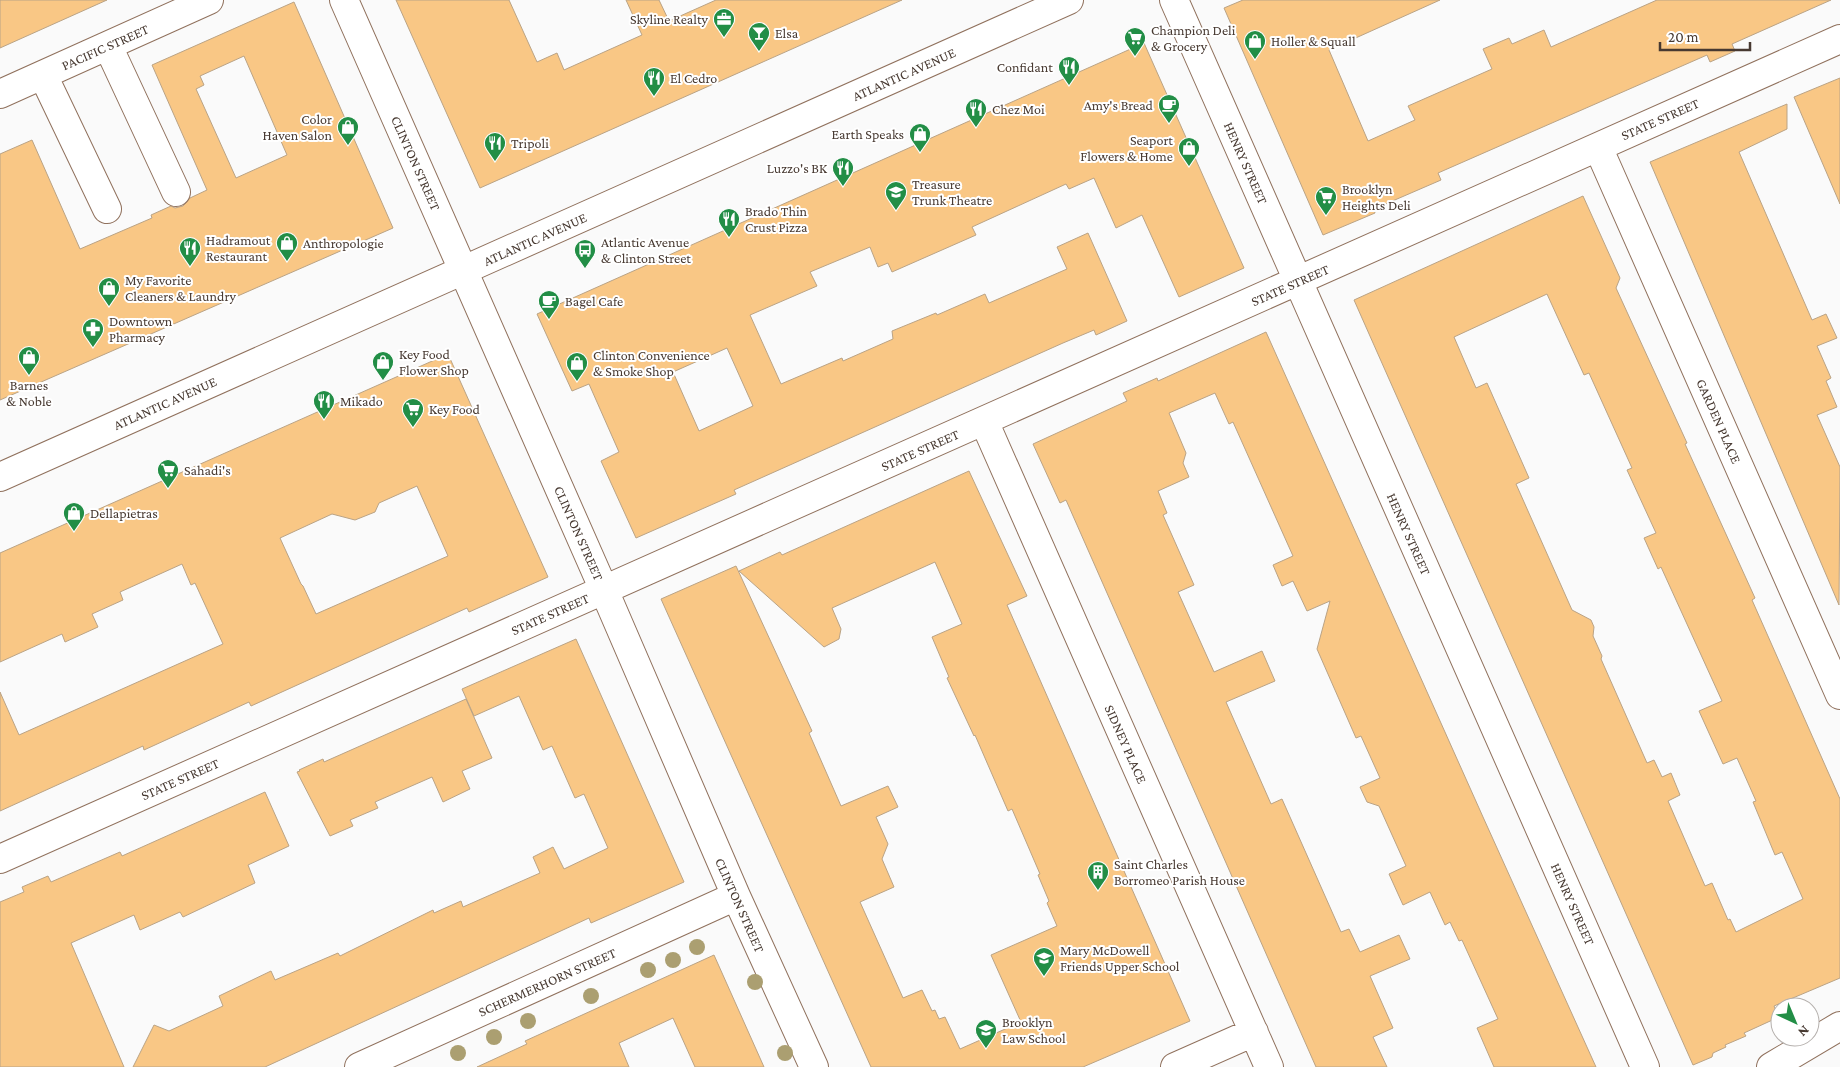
<svg xmlns="http://www.w3.org/2000/svg" width="1840" height="1067" font-family="'Crimson Pro',serif">
	<style>
		.building { fill: #f9c785; stroke: #baa385; fill-rule: evenodd }
		.lines { fill: none; stroke-linecap: round; stroke-linejoin: round }
		.minor-casing { stroke: #90715d; stroke-width: 30 }
		.major-casing { stroke: #90715d; stroke-width: 30 }
		.minor { stroke: #fff; stroke-width: 28 }
		.major { stroke: #fff; stroke-width: 28 }
		.tree { fill: #ab9f71 }
		.labels { text-anchor: middle; dominant-baseline: central; stroke-width: 4; stroke-linejoin: round; paint-order: stroke }
		.poi-label { font-size: 14px; fill: #473931; stroke: #fff; text-anchor: start }
		.street-label { font-size: 14px; fill: #473931; stroke: #fff }
	</style>
	<rect width="100%" height="100%" fill="#fafafa"/>
	<path class="building" d="M0 0H107L0 48Z
		M396 0H509L537 62 557 53 564 70 642 35 626 0H659L669 21 716 0H902L480 188Z
		M1243 0H1440L1329 50 1368 141 1415 120 1408 106 1492 69 1483 49 1509 38 1512 44 1544 30 1551 47 1657 0H1831L1732 44 1735 51 1710 62 1707 55 1438 173 1441 180 1374 209 1375 213 1323 235 1224 8Z
		M294 2 393 228 0 400V154L32 140 80 249 152 218 151 215 171 206 175 208 183 206 190 198 207 190 152 65ZM244 56 287 155 236 178 196 89 204 85 200 76Z
		M1144 43 1244 268 1179 297 1142 215 1116 228 1094 178 1069 189 1066 184 972 227 976 235 892 272 888 263 878 267 870 247 810 272 817 286 750 315 781 384 842 358 843 361 893 339 892 331 936 313 937 315 985 294 989 303 1067 269 1057 247 1088 233 1127 321 1096 335 1094 330 1063 343 734 490 736 494 636 538 601 461 619 452 589 384 572 391 537 314ZM727 348 753 406 699 431 673 372Z
		M1840 78V204L1794 97Z
		M1787 104V129L1739 152 1812 320 1826 314 1837 338 1817 346 1831 378 1826 381 1837 407 1817 415 1840 467 1839 605 1650 162Z
		M1583 196 1620 278 1616 288 1687 443 1685 444 1755 598 1752 600 1840 799V978L1774 1006 1779 1017 1744 1033 1746 1036 1725 1045 1726 1047 1713 1053 1712 1057 1693 1065 1354 300ZM1547 294 1584 375 1589 373 1632 468 1627 470 1656 533 1644 538 1658 569 1661 567 1722 701 1699 711 1723 764 1737 758 1756 801 1753 802 1775 855 1782 852 1803 899 1736 932 1730 919 1728 920 1712 883 1705 886 1668 801 1680 795 1671 773 1662 777 1654 760 1647 763 1601 659 1602 656 1593 636 1594 627 1591 620 1572 610 1516 484 1529 478 1487 383 1476 388 1454 337Z
		M1266 332 1483 817 1596 1067H1494L1477 1028 1498 1019 1462 940 1459 941 1450 922 1445 925 1430 892 1403 905 1389 874 1406 866 1379 806 1367 802 1360 787 1380 778 1361 736 1356 738 1317 649 1330 601 1307 611 1293 581 1282 586 1273 565 1293 556 1233 422 1229 424 1215 393 1169 413 1186 453 1183 463 1189 477 1158 491 1167 513 1163 515 1194 585 1178 592 1214 672 1262 651 1275 681 1226 702 1271 804 1282 799 1341 932 1349 929 1360 952 1399 935 1410 959 1370 976 1393 1028 1373 1037 1387 1067H1316L1066 500 1060 503 1033 444 1127 401 1123 393 1157 378 1158 381Z
		M448 354 548 577 469 612 467 608 251 706 249 702 144 750 143 746 0 811V692L19 735 223 644 195 583 191 585 182 564 120 592 123 600 92 614 98 627 65 642 62 634 0 662V553ZM417 486 448 556 316 614 303 586 301 584 280 538 332 514 355 520 375 512 379 503Z
		M969 471 1027 596 1007 605 1190 1021 1083 1067H871L661 599 736 566 812 731 809 733 841 806 888 786 898 807 876 817 888 844 882 859 894 887 860 902 903 998 922 990 932 1011 935 1010 939 1019 945 1017 960 1049 1021 1022 991 955 1057 926 1047 903 1049 901 1038 875 1040 874 1012 809 1008 811 975 735 974 736 947 678 949 677 932 637 962 624 935 562 832 608 841 629 839 639 824 647 739 571 780 552 782 555Z
		M576 639 684 882 591 923 589 918 265 1067H133L154 1025 169 1031 223 1006 219 996 271 971 275 980 338 953 340 956 433 910 434 913 461 901 463 907 540 873 533 857 553 847 564 869 608 848 584 794 575 798 552 746 543 750 519 696 474 716 462 689Z
		M466 699 492 758 462 771 470 789 443 802 432 777 375 802 378 808 350 820 353 826 330 836 297 772 300 771 299 770 323 759 324 762Z
		M265 792 289 846 248 865 255 883 183 917 180 912 140 930 134 915 71 943 124 1067H0V902L24 892 22 887 48 876 51 882 120 852 122 856Z
		M714 955 764 1067H695L673 1018 619 1043 629 1067H477L527 1044 525 1041Z"/>
	<g class="lines">
		<g class="minor-casing">
			<path id="minor" d="M344 0 604 590 736 896 814 1067
				M1174 0 1645 1067
				M108 46 176 192
				M43 75 107 209
				M0 94 209 0
				M1598 147 1840 695
				M984 421 1269 1067
				M0 859 1840 39
				M359 1067 736 896
				M1175 1067 1254 1032
				M1771 1067 1840 1026"/>
		</g>
		<g class="major-casing">
			<path id="major" d="M0 477 1069 0"/>
		</g>
		<use href="#minor" class="minor"/>
		<use href="#major" class="major"/>
	</g>
	<g class="tree">
		<circle cx="697" cy="947" r="8"/>
		<circle cx="673" cy="960" r="8"/>
		<circle cx="648" cy="970" r="8"/>
		<circle cx="755" cy="982" r="8"/>
		<circle cx="591" cy="996" r="8"/>
		<circle cx="528" cy="1021" r="8"/>
		<circle cx="494" cy="1037" r="8"/>
		<circle cx="458" cy="1053" r="8"/>
		<circle cx="785" cy="1053" r="8"/>
	</g>
	<defs>
		<g id="office-pin" transform="scale(1.125)"><path d="M0 17L-7.5 6A9.5 9.5 0 1 1 7.5 6Z" fill="#228e46" stroke="#fff"/><path d="M-6-3h4V-5.5h4V-3h4V5H-6ZM-1-4.5V-3h2v-1.5ZM-6 0V1H6V0Z" fill="#fff"/></g>
		<g id="bar-pin" transform="scale(1.125)"><path d="M0 17L-7.5 6A9.5 9.5 0 1 1 7.5 6Z" fill="#228e46" stroke="#fff"/><path d="M-6-5H6L.8 .8V4.5H3.5V6h-7V4.5H-.8V.8Z" fill="#fff"/></g>
		<g id="supermarket-pin" transform="scale(1.125)"><path d="M0 17L-7.5 6A9.5 9.5 0 1 1 7.5 6Z" fill="#228e46" stroke="#fff"/><path d="M-6-5.5h2.5l.6 2H6L4.5 2H-2.5L-4.4-4H-6ZM-1.5 3.2a1.3 1.3 0 1 0 .1 0ZM3 3.2a1.3 1.3 0 1 0 .1 0Z" fill="#fff"/></g>
		<g id="shop-pin" transform="scale(1.125)"><path d="M0 17L-7.5 6A9.5 9.5 0 1 1 7.5 6Z" fill="#228e46" stroke="#fff"/><path d="M-5-2.5h2.3a2.7 3.5 0 0 1 5.4 0H5L5.5 6h-11ZM-1.5-2.5h3a1.5 2.3 0 0 0-3 0Z" fill="#fff"/></g>
		<g id="restaurant-pin" transform="scale(1.125)"><path d="M0 17L-7.5 6A9.5 9.5 0 1 1 7.5 6Z" fill="#228e46" stroke="#fff"/><path d="M-5-6h1v4h1v-4h1v4h1v-4h1v5L-1.5 .5V6h-2V.5L-5-1ZM5-6V6H3V1.5H1.5Q1.5-4 5-6Z" fill="#fff"/></g>
		<g id="cafe-pin" transform="scale(1.125)"><path d="M0 17L-7.5 6A9.5 9.5 0 1 1 7.5 6Z" fill="#228e46" stroke="#fff"/><path d="M-5.5-4.5H6V0H3Q3 3.5 0 3.5H-2.5Q-5.5 3.5-5.5 0ZM3-3.2v2h1.7v-2ZM-6 4.5H4V6H-6Z" fill="#fff"/></g>
		<g id="school-pin" transform="scale(1.125)"><path d="M0 17L-7.5 6A9.5 9.5 0 1 1 7.5 6Z" fill="#228e46" stroke="#fff"/><path d="M0-5L7-2L0 1L-7-2ZM-4 1L0 2.5L4 1V4Q0 6-4 4Z" fill="#fff"/></g>
		<g id="bus-pin" transform="scale(1.125)"><path d="M0 17L-7.5 6A9.5 9.5 0 1 1 7.5 6Z" fill="#228e46" stroke="#fff"/><path d="M-5-6H5V4H4V6H2V4H-2V6H-4V4H-5ZM-3.5-4V0h7V-4ZM-3.5 1.2v1.5H-2V1.2ZM2 1.2v1.5H3.5V1.2Z" fill="#fff"/></g>
		<g id="pharmacy-pin" transform="scale(1.125)"><path d="M0 17L-7.5 6A9.5 9.5 0 1 1 7.5 6Z" fill="#228e46" stroke="#fff"/><path d="M-2-6h4v4h4v4h-4v4h-4v-4h-4v-4h4Z" fill="#fff"/></g>
		<g id="building-pin" transform="scale(1.125)"><path d="M0 17L-7.5 6A9.5 9.5 0 1 1 7.5 6Z" fill="#228e46" stroke="#fff"/><path d="M-4-6H4V6H1V3H-1V6H-4ZM-2.5-4.3h1.7v1.8h-1.7ZM.8-4.3h1.7v1.8H.8ZM-2.5-1h1.7V.8h-1.7ZM.8-1h1.7V.8H.8Z" fill="#fff"/></g>
		<g id="university-pin" transform="scale(1.125)"><path d="M0 17L-7.5 6A9.5 9.5 0 1 1 7.5 6Z" fill="#228e46" stroke="#fff"/><path d="M0-5L7-2L0 1L-7-2ZM-4 1L0 2.5L4 1V4Q0 6-4 4Z" fill="#fff"/></g>
	</defs>
	<g fill-rule="evenodd">
		<use href="#office-pin" x="724" y="19"/>
		<use href="#bar-pin" x="759" y="33"/>
		<use href="#supermarket-pin" x="1135" y="38"/>
		<use href="#shop-pin" x="1255" y="41"/>
		<use href="#restaurant-pin" x="1069" y="67"/>
		<use href="#restaurant-pin" x="654" y="78"/>
		<use href="#cafe-pin" x="1169" y="105"/>
		<use href="#restaurant-pin" x="976" y="109"/>
		<use href="#shop-pin" x="348" y="127"/>
		<use href="#shop-pin" x="920" y="134"/>
		<use href="#restaurant-pin" x="495" y="143"/>
		<use href="#shop-pin" x="1189" y="148"/>
		<use href="#restaurant-pin" x="843" y="168"/>
		<use href="#school-pin" x="896" y="192"/>
		<use href="#supermarket-pin" x="1326" y="197"/>
		<use href="#restaurant-pin" x="729" y="219"/>
		<use href="#shop-pin" x="287" y="243"/>
		<use href="#restaurant-pin" x="190" y="248"/>
		<use href="#bus-pin" x="585" y="250"/>
		<use href="#shop-pin" x="109" y="288"/>
		<use href="#cafe-pin" x="549" y="301"/>
		<use href="#pharmacy-pin" x="93" y="329"/>
		<use href="#shop-pin" x="29" y="357"/>
		<use href="#shop-pin" x="383" y="362"/>
		<use href="#shop-pin" x="577" y="363"/>
		<use href="#restaurant-pin" x="324" y="401"/>
		<use href="#supermarket-pin" x="413" y="409"/>
		<use href="#supermarket-pin" x="168" y="470"/>
		<use href="#shop-pin" x="74" y="513"/>
		<use href="#building-pin" x="1098" y="872"/>
		<use href="#school-pin" x="1044" y="958"/>
		<use href="#university-pin" x="986" y="1030"/>
	</g>
	<g class="labels">
		<g class="poi-label">
			<text x="708" y="19" text-anchor="end">Skyline Realty</text>
			<text x="1151" y="30">Champion Deli<tspan x="1151" dy="16">&amp; Grocery</tspan></text>
			<text x="775" y="33">Elsa</text>
			<text x="1271" y="41">Holler &amp; Squall</text>
			<text x="1053" y="67" text-anchor="end">Confidant</text>
			<text x="670" y="78">El Cedro</text>
			<text x="1153" y="105" text-anchor="end">Amy's Bread</text>
			<text x="992" y="109">Chez Moi</text>
			<text x="332" y="119" text-anchor="end">Color<tspan x="332" dy="16">Haven Salon</tspan></text>
			<text x="904" y="134" text-anchor="end">Earth Speaks</text>
			<text x="1173" y="140" text-anchor="end">Seaport<tspan x="1173" dy="16">Flowers &amp; Home</tspan></text>
			<text x="511" y="143">Tripoli</text>
			<text x="827" y="168" text-anchor="end">Luzzo's BK</text>
			<text x="912" y="184">Treasure<tspan x="912" dy="16">Trunk Theatre</tspan></text>
			<text x="1342" y="189">Brooklyn<tspan x="1342" dy="16">Heights Deli</tspan></text>
			<text x="745" y="211">Brado Thin<tspan x="745" dy="16">Crust Pizza</tspan></text>
			<text x="206" y="240">Hadramout<tspan x="206" dy="16">Restaurant</tspan></text>
			<text x="601" y="242">Atlantic Avenue<tspan x="601" dy="16">&amp; Clinton Street</tspan></text>
			<text x="303" y="243">Anthropologie</text>
			<text x="125" y="280">My Favorite<tspan x="125" dy="16">Cleaners &amp; Laundry</tspan></text>
			<text x="565" y="301">Bagel Cafe</text>
			<text x="109" y="321">Downtown<tspan x="109" dy="16">Pharmacy</tspan></text>
			<text x="399" y="354">Key Food<tspan x="399" dy="16">Flower Shop</tspan></text>
			<text x="593" y="355">Clinton Convenience<tspan x="593" dy="16">&amp; Smoke Shop</tspan></text>
			<text x="29" y="385" text-anchor="middle">Barnes<tspan x="29" dy="16">&amp; Noble</tspan></text>
			<text x="340" y="401">Mikado</text>
			<text x="429" y="409">Key Food</text>
			<text x="184" y="470">Sahadi's</text>
			<text x="90" y="513">Dellapietras</text>
			<text x="1114" y="864">Saint Charles<tspan x="1114" dy="16">Borromeo Parish House</tspan></text>
			<text x="1060" y="950">Mary McDowell<tspan x="1060" dy="16">Friends Upper School</tspan></text>
			<text x="1002" y="1022">Brooklyn<tspan x="1002" dy="16">Law School</tspan></text>
		</g>
		<g class="street-label">
			<text transform="translate(105 47) rotate(-24)">PACIFIC STREET</text>
			<text transform="translate(904 74) rotate(-24)">ATLANTIC AVENUE</text>
			<text transform="translate(1660 119) rotate(-24)">STATE STREET</text>
			<text transform="translate(416 163) rotate(66)">CLINTON STREET</text>
			<text transform="translate(1246 163) rotate(66)">HENRY STREET</text>
			<text transform="translate(535 239) rotate(-24)">ATLANTIC AVENUE</text>
			<text transform="translate(1290 285) rotate(-24)">STATE STREET</text>
			<text transform="translate(165 403) rotate(-24)">ATLANTIC AVENUE</text>
			<text transform="translate(1719 421) rotate(66)">GARDEN PLACE</text>
			<text transform="translate(920 450) rotate(-24)">STATE STREET</text>
			<text transform="translate(579 533) rotate(66)">CLINTON STREET</text>
			<text transform="translate(1409 534) rotate(66)">HENRY STREET</text>
			<text transform="translate(550 614) rotate(-24)">STATE STREET</text>
			<text transform="translate(1126 744) rotate(66)">SIDNEY PLACE</text>
			<text transform="translate(180 779) rotate(-24)">STATE STREET</text>
			<text transform="translate(1573 904) rotate(66)">HENRY STREET</text>
			<text transform="translate(740 905) rotate(66)">CLINTON STREET</text>
			<text transform="translate(547 982) rotate(-24)">SCHERMERHORN STREET</text>
		</g>
	</g>
	<g transform="translate(1795 1022) rotate(136)"><circle r="24" fill="#ffffff" stroke="#b5b0ad"/>
	<path d="M0-4L9 19L0 12L-9 19Z" fill="#228e46"/>
	<text y="-8" font-size="14" font-weight="bold" text-anchor="middle" fill="#473931">N</text>
	</g>
	<path d="M1660 42v8h90v-8" fill="none" stroke="#473931" stroke-width="2.5"/>
	<text x="1668" y="42" font-size="15" fill="#473931" stroke="#ffffff" stroke-width="4" paint-order="stroke">20 m</text>
</svg>
